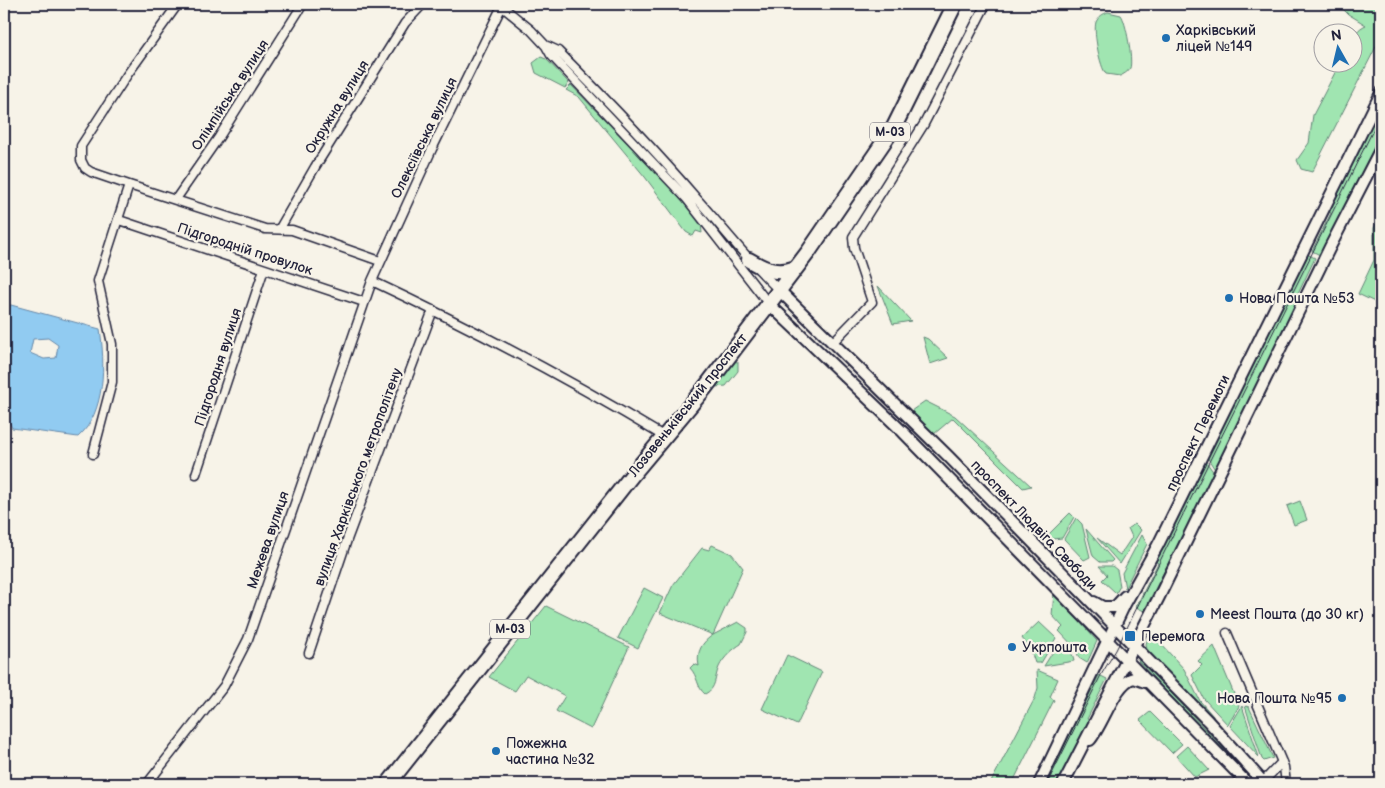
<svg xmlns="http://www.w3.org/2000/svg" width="1385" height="788" font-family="'Balsamiq Sans',sans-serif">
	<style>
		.green { fill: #a0e5b1; stroke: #618476 }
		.water { fill: #91cbf1; stroke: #6587a8; fill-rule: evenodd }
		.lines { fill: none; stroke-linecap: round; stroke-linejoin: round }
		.street-casing { stroke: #22223b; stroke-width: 11 }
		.secondary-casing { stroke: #22223b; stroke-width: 14 }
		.highway-casing { stroke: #22223b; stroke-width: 18 }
		.street { stroke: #f7f3e8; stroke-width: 8 }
		.secondary { stroke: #f7f3e8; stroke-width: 10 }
		.highway { stroke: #f7f3e8; stroke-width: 14 }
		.tram { stroke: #22223b; stroke-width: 1 }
		.poi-dot { fill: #1f6fb2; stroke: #f7f3e8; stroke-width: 2 }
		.labels { text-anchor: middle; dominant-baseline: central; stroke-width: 4.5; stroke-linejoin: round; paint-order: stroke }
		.shield { fill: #f7f3e8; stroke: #62616f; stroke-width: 1 }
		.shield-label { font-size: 12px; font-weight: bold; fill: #22223b }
		.poi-label { font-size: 14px; fill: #22223b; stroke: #f7f3e8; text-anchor: start }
		.street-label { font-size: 14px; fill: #22223b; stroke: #f7f3e8 }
	</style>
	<rect width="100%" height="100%" fill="#f7f3e8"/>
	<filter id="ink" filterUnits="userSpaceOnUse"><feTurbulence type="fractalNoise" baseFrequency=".02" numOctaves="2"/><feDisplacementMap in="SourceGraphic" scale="10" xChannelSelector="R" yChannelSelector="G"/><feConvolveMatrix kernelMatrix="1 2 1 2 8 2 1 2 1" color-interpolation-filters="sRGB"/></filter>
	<g filter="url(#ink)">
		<path class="green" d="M1338 4H1381V37L1312 172 1301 169 1297 160 1309 143 1313 115 1340 63 1352 62C1352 47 1350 32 1366 25L1348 14Z
			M1108 12 1121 15C1126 21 1133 61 1130 68 1128 72 1124 74 1120 76L1106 74C1100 67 1093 32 1096 22 1099 16 1103 14 1108 12Z
			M541 57 546 59 569 83 565 88 536 73 533 63Z
			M571 85 665 182 701 223 702 233 696 231 693 236 686 232 645 177 579 97 566 90Z
			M1381 109V134L1320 255 1312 251 1331 213 1328 211 1378 112Z
			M1381 214V305L1358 294 1374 260V228Z
			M1307 254 1315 258 1297 296 1300 298 1216 471 1207 457Z
			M878 286 911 321 893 324Z
			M923 337 928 339 948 358 930 364Z
			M733 361 738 362V371L726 386 715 387 713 386Z
			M925 401 955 416 1031 486 1023 488 953 418 934 434 911 411Z
			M1205 460 1214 473 1144 611 1136 607 1158 563 1155 561Z
			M1300 501 1307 520 1294 525 1287 506Z
			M1070 513 1074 517 1062 538 1043 540Z
			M1076 518 1082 524 1090 557 1084 560 1064 539Z
			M1135 524 1141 530 1120 564 1097 538 1120 555 1132 537 1128 528Z
			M1086 529 1113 560 1111 562H1100L1093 556Z
			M1142 535 1147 544 1125 588 1122 573Z
			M712 545 732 554 743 568 713 635 738 622 747 628V632L741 644C734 648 723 658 719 667 714 678 717 688 705 694 697 688 698 676 690 668L694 664 699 666C696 652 702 642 713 635L660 613 673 585 702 548 709 550Z
			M1112 566 1117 570 1120 586 1116 593 1102 580 1107 575 1099 566Z
			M644 588 663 598 638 648 618 638Z
			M1054 593 1097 641 1087 663 1079 658 1075 648 1059 631 1063 627 1052 615Z
			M546 606 629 647 591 729 556 711 565 696 526 675 515 691 489 677Z
			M1039 622 1056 638 1041 663H1035L1031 651 1022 638Z
			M1150 632 1184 669 1200 701 1213 716 1215 723 1147 650 1146 644Z
			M1059 642 1072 654 1074 661 1044 666Z
			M1214 646 1239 706 1228 725 1204 699 1192 675 1202 665 1198 661Z
			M787 655 822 672 797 725 762 709Z
			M1140 660 1255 782 1253 784 1138 661Z
			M1037 670 1058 679 1050 697 1054 700 1012 784H990L1035 698 1038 688Z
			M1099 675 1107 679 1087 719 1091 721 1060 784H1045Z
			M1242 706 1259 757 1230 726Z
			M1245 706 1249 707 1273 758 1264 761 1262 759Z
			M1150 712 1182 744 1172 753 1140 720Z
			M1187 746 1209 770 1195 777 1176 756Z"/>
		<path class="water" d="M11 305 100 329C105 362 106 413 78 437L12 428 9 422 4 307ZM48 338 58 345 56 358 44 359 30 353 33 339Z"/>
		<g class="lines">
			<g class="street-casing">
				<path id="street" d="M178 4 127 75 81 146V160L85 168 91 172 129 185 265 229 292 230 380 261
					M499 4 531 30 546 46 551 55 687 199 768 303
					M547 46 558 51C606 99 653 148 697 199 724 229 749 262 779 290
					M176 199 219 137 303 4
					M119 220 364 302
					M280 228 315 167 405 23 423 4
					M372 281C472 328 570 380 665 437
					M832 343 872 302 854 248 853 237 924 124 986 4
					M93 454 112 382V344L98 281 129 185
					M196 474 264 269
					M1227 633 1284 767 1286 784
					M309 653 348 537 433 310
					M147 784 224 686 248 639 372 281 432 149 502 6
					M1261 784 1282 762"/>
			</g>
			<g class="secondary-casing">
				<path id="secondary" d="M779 290 948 456 1208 721 1265 784
					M768 303 903 432 1248 784
					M1094 602 1103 607H1115L1125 596
					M1090 740C1103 725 1116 681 1134 678L1145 682
					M1039 784 1125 604 1158 545 1381 93
					M1063 784 1159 597 1330 247 1381 148"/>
			</g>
			<g class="highway-casing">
				<path id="highway" d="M749 260C766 270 777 275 796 268
					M388 784 633 474 704 389 809 251 894 127 955 4"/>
			</g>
			<use href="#street" class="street"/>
			<use href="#secondary" class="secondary"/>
			<use href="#highway" class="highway"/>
			<path class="tram" d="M1047 784 1101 675 1116 650 1381 114"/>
		</g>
	</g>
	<g class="poi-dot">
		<circle cx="1166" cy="38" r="5"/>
		<circle cx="1229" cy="298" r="5"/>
		<circle cx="1200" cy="614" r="5"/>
		<rect x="1124" y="630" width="12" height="12" rx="2.5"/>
		<circle cx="1012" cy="647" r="5"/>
		<circle cx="1342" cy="698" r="5"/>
		<circle cx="496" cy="751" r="5"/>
	</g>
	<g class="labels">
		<g class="shield">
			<rect x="870" y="122.5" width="40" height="19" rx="4"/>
			<rect x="490" y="619.5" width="40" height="19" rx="4"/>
		</g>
		<g class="shield-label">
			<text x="890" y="132">М-03</text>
			<text x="510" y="629">М-03</text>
		</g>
		<g class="poi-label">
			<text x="1176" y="30">Харківський<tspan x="1176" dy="16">ліцей №149</tspan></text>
			<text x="1239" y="298">Нова Пошта №53</text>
			<text x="1210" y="614">Meest Пошта (до 30 кг)</text>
			<text x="1141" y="636">Перемога</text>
			<text x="1022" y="647">Укрпошта</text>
			<text x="1332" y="698" text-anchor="end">Нова Пошта №95</text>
			<text x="506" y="743">Пожежна<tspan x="506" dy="16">частина №32</tspan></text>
		</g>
		<g class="street-label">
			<text transform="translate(230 95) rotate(-57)">Олімпійська вулиця</text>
			<text transform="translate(337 107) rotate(-58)">Окружна вулиця</text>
			<text transform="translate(424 138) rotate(-64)">Олексіївська вулиця</text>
			<text transform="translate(245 249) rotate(18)">Підгородній провулок</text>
			<text transform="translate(218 367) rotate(-72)">Підгородня вулиця</text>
			<text transform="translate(688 405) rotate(-51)">Лозовеньківський проспект</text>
			<text transform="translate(1198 433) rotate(-64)">проспект Перемоги</text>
			<text transform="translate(358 477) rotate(-70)">вулиця Харківського метрополітену</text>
			<text transform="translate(1034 525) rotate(46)">проспект Людвіга Свободи</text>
			<text transform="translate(268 540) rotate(-71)">Межева вулиця</text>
		</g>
	</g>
	<rect width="1385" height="788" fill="none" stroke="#f7f3e8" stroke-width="20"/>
	<rect x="10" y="10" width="1365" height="768" fill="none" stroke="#22223b" stroke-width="2" filter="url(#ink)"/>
	<g transform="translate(1338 48) rotate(352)"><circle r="24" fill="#f7f3e8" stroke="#a29fa3"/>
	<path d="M0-4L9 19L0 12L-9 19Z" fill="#1f6fb2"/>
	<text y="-8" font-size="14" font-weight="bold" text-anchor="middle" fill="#22223b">N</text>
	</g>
</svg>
